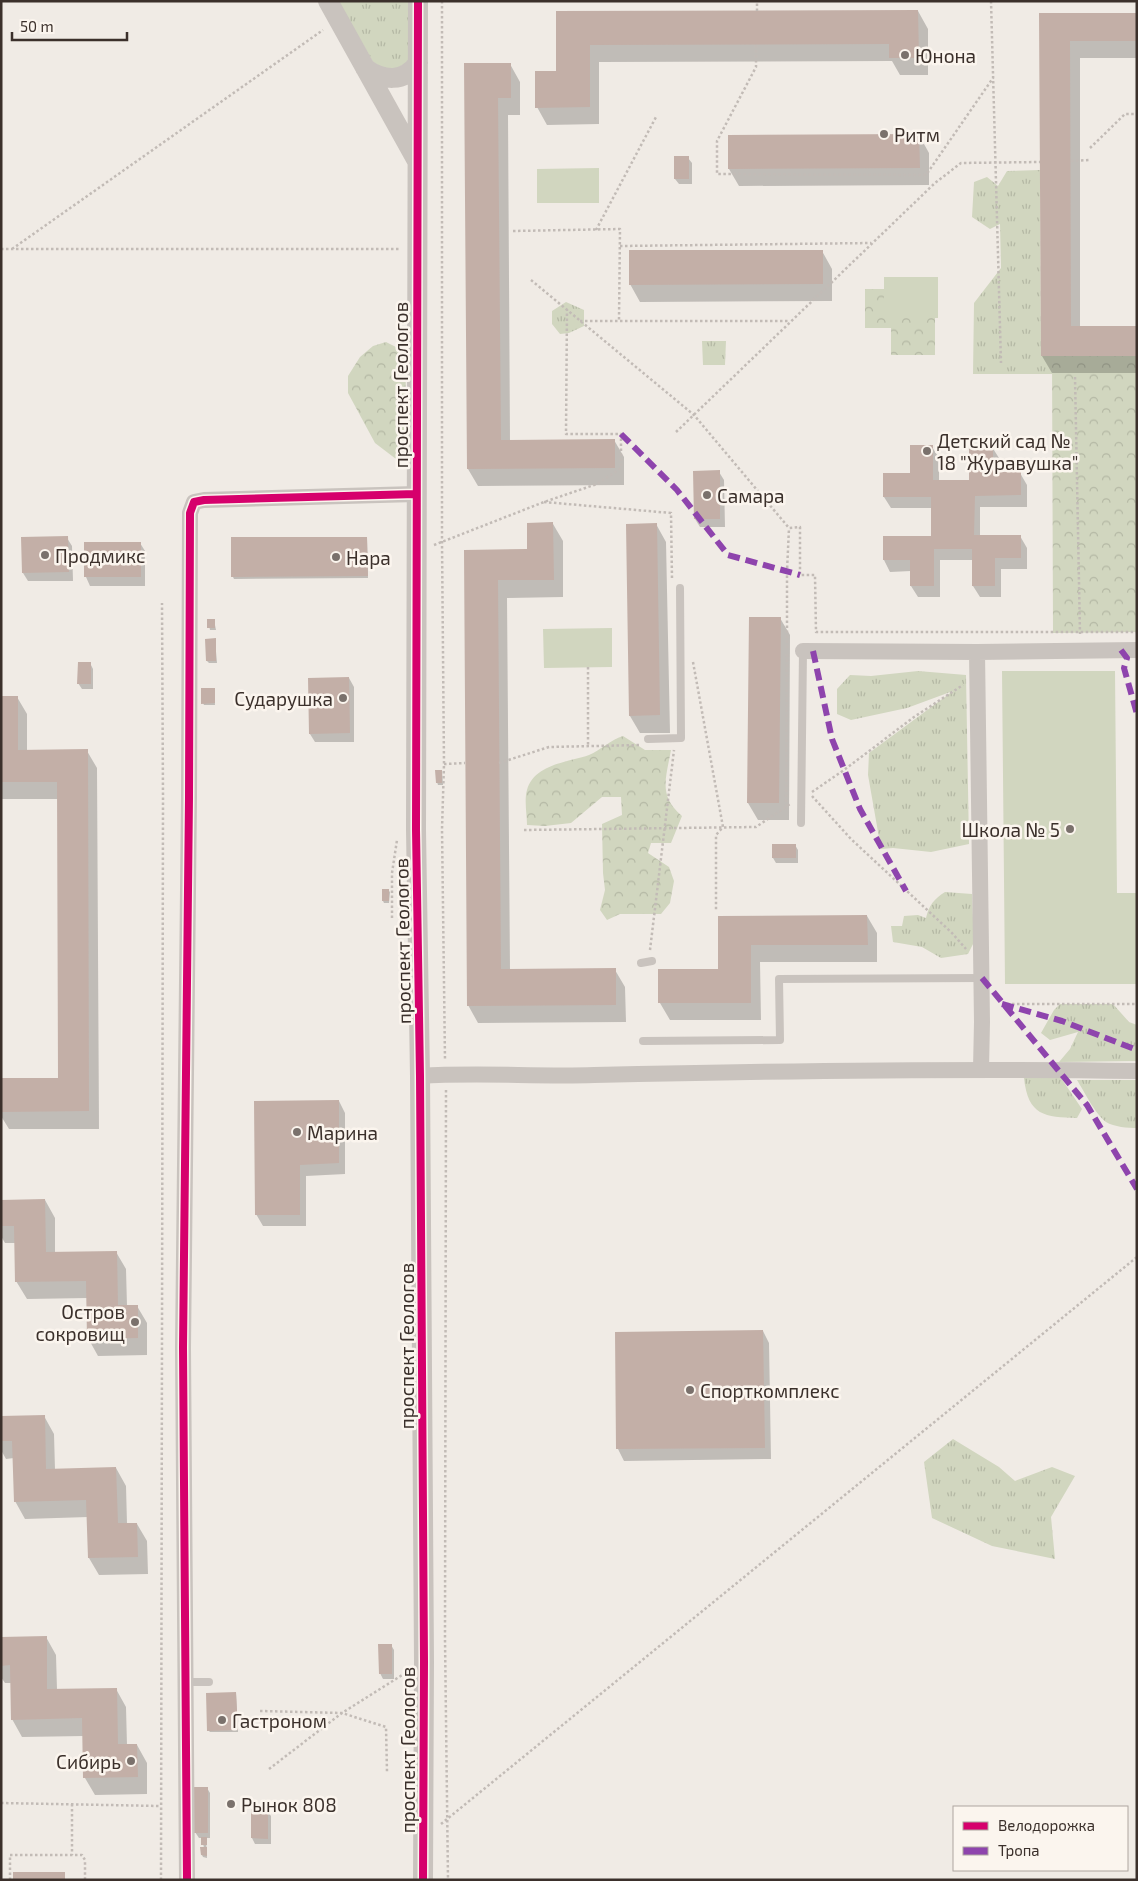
<svg xmlns="http://www.w3.org/2000/svg" width="1138" height="1881" font-family="'Exo 2',sans-serif">
	<style>
		.grass { fill: url(#grass-tufts) }
		.forest { fill: url(#forest-crowns) }
		.pitch { fill: #d1d6bf }
		.shadow { fill: #0003 }
		.building { fill: #c3afa7 }
		.lines { fill: none; stroke-linecap: round; stroke-linejoin: round }
		.path { stroke: #c2bbb6; stroke-width: 2.5; stroke-dasharray: 2.5 2.5; stroke-linecap: butt }
		.service { stroke: #c9c3be; stroke-width: 8 }
		.minor { stroke: #c9c3be; stroke-width: 16 }
		.tertiary { stroke: #c9c3be; stroke-width: 20 }
		.quiet { stroke: #8e44ad; stroke-width: 6; stroke-dasharray: 12 6; stroke-linecap: butt }
		.cycleway-casing { stroke: #fbf5ee; stroke-width: 11 }
		.cycleway { stroke: #d6006c; stroke-width: 8 }
		.poi-dot { fill: #7a716c; stroke: #fbf5ee; stroke-width: 2 }
		.labels { text-anchor: middle; dominant-baseline: central; stroke-width: 5; stroke-linejoin: round; paint-order: stroke }
		.poi-label { font-size: 19px; fill: #3b302b; stroke: #fbf5ee; text-anchor: start }
		.street-label { font-size: 19px; fill: #3b302b; stroke: #fbf5ee }
	</style>
	<defs>
		<pattern id="grass-tufts" width="24" height="20" patternUnits="userSpaceOnUse" patternTransform="scale(1.25)"><rect width="24" height="20" fill="#d1d6bf"/><path d="M3 7l-1-3M5 7V3M7 7l1-3M15 17l-1-3M17 17v-4M19 17l1-3" fill="none" stroke="#b4b8a4"/></pattern>
		<pattern id="forest-crowns" width="20" height="18" patternUnits="userSpaceOnUse" patternTransform="scale(1.25)"><rect width="20" height="18" fill="#d1d6bf"/><path d="M2 6a3 3 0 1 1 6 0M12 15a3 3 0 1 1 6 0" fill="none" stroke="#b4b8a4"/></pattern>
	</defs>
	<rect width="100%" height="100%" fill="#f0ebe5"/>
	<path class="grass" d="M338 1H412V55L405 64 395 69 383 68 373 62Z
		M1040 170 1041 356H1052V374H973L974 303 1001 268 1000 224 990 229 972 217 974 182 987 177 998 186 1007 171Z
		M566 302 584 310V326L569 333 560 334 552 324V311Z
		M702 341H726L725 365H703Z
		M918 671 966 675 969 844 931 852 893 848 881 849 868 775 869 753 953 691 907 708 851 720 837 714V689L850 675 871 676Z
		M945 892 972 894 974 942 968 954 941 958 922 947 893 942 891 926H902L904 916 918 915 926 918C929 905 934 899 945 892Z
		M1060 1004H1113L1129 1022 1137 1025V1061L1059 1062 1070 1049 1078 1032 1050 1040 1041 1033 1054 1010Z
		M1024 1078H1061L1082 1109 1077 1118C1045 1117 1028 1116 1024 1078Z
		M1077 1080H1137V1128C1128 1128 1114 1127 1106 1122 1095 1114 1084 1091 1077 1080Z
		M953 1439 999 1467 1015 1481 1052 1467 1075 1476 1051 1517 1055 1559 992 1546 932 1518 924 1462Z"/>
	<path class="forest" d="M865 289H884L885 318H935V355H891V328H865Z
		M386 342 398 348 405 360 408 459H396L375 443 348 393V376L360 357 373 346Z
		M1052 356H1137V632L1053 633Z
		M623 736 645 750H671C666 778 658 796 682 816L671 843H651L648 853 669 867 674 881 670 903 661 914H620L607 920 600 910 605 890 603 873 602 824 622 815 621 797H602L571 823 545 826 527 825C527 815 524 800 527 790 534 764 569 762 589 755 601 750 610 740 623 736Z"/>
	<path class="pitch" d="M599 168V203H537V169Z
		M884 277H938V318H884Z
		M612 628V667L544 668 543 629Z
		M1002 671H1115L1117 893H1137V984H1005Z"/>
	<path class="shadow" d="M918 11 928 29V75H900L892 61 599 62V124L547 125 537 107 557 72V13Z
		M1137 14V58H1080V327H1137V373H1052L1042 356 1040 15Z
		M510 64 520 82V115H508L510 441 614 440 624 457V485L478 486 468 469 465 65Z
		M919 135 929 153V185L739 186 729 169Z
		M688 158 692 163V184H679L675 179Z
		M822 251 832 269V301L640 302 630 284Z
		M932 447 939 458V481H970L992 447 999 458V473H1020L1027 485V507H980V536H1020L1027 548V569H1001V597H980L973 586V560H940V597H918L911 586V571L890 572 884 560 932 537V508H891L884 497 911 474Z
		M719 472 724 480 725 527H700L695 519Z
		M553 524 563 541V597L507 598 510 970H615L625 987 626 1022 478 1023 468 1005 465 551H528Z
		M656 524 666 542 670 733H640L630 716Z
		M67 538 72 546 73 581H28L23 573Z
		M367 538 368 578 234 579 233 577Z
		M140 543 145 551V586H90L86 577Z
		M780 618 790 635 789 820H758L748 803Z
		M208 620H214L216 630H210Z
		M215 640 217 663H209L207 661Z
		M90 663 93 669V689H82L78 683Z
		M349 678 354 687V742H315L310 734Z
		M214 689 215 705H204L203 703Z
		M1 697H17L27 714V751H87L97 768 99 1129H9L1 1116V1079H59L58 799H1Z
		M442 771 443 785H438L437 782Z
		M795 845 798 850V863H776L773 858Z
		M383 890H388L390 892 389 903H384L383 901Z
		M867 916 877 933V962H760L761 1020H670L660 1003 719 970V917Z
		M339 1101 345 1113V1174L306 1176V1226H263L256 1214Z
		M45 1200 55 1218V1253L116 1252 126 1269 127 1306H137L147 1323V1355L98 1356 88 1338V1298L27 1299 16 1281V1243H5L1 1236V1201Z
		M763 1331 769 1343 771 1459 624 1461 618 1449Z
		M44 1416 54 1434 55 1470 116 1468 126 1486 127 1524H137L147 1541 148 1574 99 1575 89 1558 88 1517 25 1519 15 1501 14 1458 6 1459 1 1450V1417Z
		M46 1637 56 1655 57 1690 116 1689 126 1707 127 1746 137 1745 147 1763V1794L95 1795 85 1778 84 1736 22 1737 12 1719 11 1683H5L1 1677V1638Z
		M391 1645 394 1650V1679H383L380 1673Z
		M236 1693 238 1732H210L208 1730Z
		M207 1788 210 1793V1838H206L207 1858 203 1857 202 1855 204 1848 202 1838H199L195 1832Z
		M267 1811 271 1816V1844H255L252 1838Z"/>
	<path class="building" d="M918 10 919 58H889V44L590 45V107L535 108V71H556V11Z
		M1039 13H1137V41H1070L1071 326H1137V356H1041Z
		M464 63H511V98H498L501 440 615 439V468L467 469Z
		M919 134 920 168 728 169V135Z
		M674 156H689V179H674Z
		M629 250H823V284L629 285Z
		M910 445H933V480H969V445H993V472H1021V495L975 496 974 535H1021V558H995V586H972V549H934V586H910V560H883V536H931V497H883V473H910Z
		M720 470V519H694L693 471Z
		M553 522 554 580H498L501 969 616 968V1005L467 1006 464 550 527 549V523Z
		M657 523 660 715 629 716 626 524Z
		M68 536 69 572 22 573 21 537Z
		M231 537H367L368 576 231 577Z
		M84 542H141V577H84Z
		M749 617H781L779 803H747Z
		M207 619H215V628H207Z
		M216 638V661H206L205 639Z
		M78 662H91V684H77Z
		M349 677 350 733 309 734 308 678Z
		M201 688H215V703L201 704Z
		M1 696H18V750L88 749 89 1111 1 1112V1078H58L57 782H1Z
		M435 770H442V783H436Z
		M772 844H796V858H772Z
		M382 889H389V901H382Z
		M867 915 868 945H751V1003H658V969H718V916Z
		M339 1100V1163L300 1165V1215H255L254 1101Z
		M45 1199 46 1252 117 1251 118 1305H138V1338L87 1339 86 1281 15 1282 14 1226H1V1200Z
		M763 1330 765 1448 616 1449 615 1332Z
		M45 1415 46 1469 116 1467 118 1523H137L138 1557 88 1558 86 1500 14 1502 12 1441H1V1416Z
		M47 1636V1689L117 1688 118 1744H137L138 1777 83 1778 82 1718 11 1720 10 1665 1 1666V1637Z
		M378 1644H392V1674H379Z
		M236 1692 238 1730 207 1731 206 1693Z
		M194 1787H208V1833H194Z
		M251 1809H268V1839L251 1838Z
		M201 1837H207V1845H201Z
		M200 1847H207V1856L201 1855Z
		M13 1872H65V1880H13Z"/>
	<g class="lines">
		<path class="path" d="M442 1V542L444 764 442 829 445 1060
			M991 1 1001 363
			M757 11V1
			M756 45V67L717 141V174L926 175 993 78
			M1090 148 1125 114H1137
			M1071 161 1090 160
			M596 230 656 117
			M513 231 620 229 619 320
			M620 246 871 243
			M1 249H400
			M12 249 323 30
			M531 280 694 415 789 528 800 527V575H815L816 632H1137
			M580 321H789
			M1075 377 1080 634
			M676 432 935 183 961 163 1040 162
			M544 502 671 513 672 579
			M434 545 544 502 597 484 621 468V434H566L567 309
			M787 648V571L789 528
			M693 662 723 827 716 835V910
			M588 667V746
			M499 763 549 747 640 745
			M444 764 465 763
			M812 792 844 770 914 717 963 685
			M812 796 851 839 952 933 966 949
			M786 807 787 654
			M524 830 756 827 790 804
			M392 918V873L397 840
			M650 950 674 750
			M1002 1004H1137
			M446 1090 445 1639 448 1880
			M260 1711 342 1713 386 1727 387 1772
			M269 1769 342 1713 407 1672
			M1 1803 160 1806
			M72 1804V1855
			M441 1824 1137 1257
			M10 1880V1855H82L85 1860V1880
			M161 1880 163 798 162 603"/>
		<path class="service" d="M648 739 681 738 680 588
			M801 823 803 651
			M641 963 652 961
			M643 1041 780 1040 779 979 982 978
			M185 1682H209"/>
		<path class="minor" d="M803 651 977 652 1137 650
			M977 652 982 1022 981 1069
			M420 1076C478 1072 536 1077 594 1075 775 1071 956 1068 1137 1071
			M187 1880 183 1348 189 798 190 513 194 502 204 500 416 494"/>
		<path class="tertiary" d="M328 1 417 161
			M418 1 416 830 420 1076 424 1661 423 1880
			M365 68C383 81 404 83 418 63"/>
		<path class="quiet" d="M621 434 677 490 728 555 800 575
			M1121 650 1127 658 1124 668 1137 714
			M813 651 832 739 860 809 906 891
			M982 978 1087 1105 1137 1189
			M1002 1004 1062 1021 1137 1050"/>
		<g class="cycleway-casing">
			<path id="cycleway" d="M418 1 416 830 420 1076 424 1661 423 1880
				M187 1880 183 1348 189 798 190 513 194 502 204 500 416 494"/>
		</g>
		<use href="#cycleway" class="cycleway"/>
	</g>
	<g class="poi-dot">
		<circle cx="905" cy="55" r="5"/>
		<circle cx="884" cy="134" r="5"/>
		<circle cx="927" cy="451" r="5"/>
		<circle cx="707" cy="495" r="5"/>
		<circle cx="45" cy="555" r="5"/>
		<circle cx="336" cy="557" r="5"/>
		<circle cx="343" cy="698" r="5"/>
		<circle cx="1070" cy="829" r="5"/>
		<circle cx="297" cy="1132" r="5"/>
		<circle cx="135" cy="1322" r="5"/>
		<circle cx="690" cy="1390" r="5"/>
		<circle cx="222" cy="1720" r="5"/>
		<circle cx="131" cy="1761" r="5"/>
		<circle cx="231" cy="1804" r="5"/>
	</g>
	<g class="labels">
		<g class="poi-label">
			<text x="915" y="55">Юнона</text>
			<text x="894" y="134">Ритм</text>
			<text x="937" y="440">Детский сад №<tspan x="937" dy="22">18 "Журавушка"</tspan></text>
			<text x="717" y="495">Самара</text>
			<text x="55" y="555">Продмикс</text>
			<text x="346" y="557">Нара</text>
			<text x="333" y="698" text-anchor="end">Сударушка</text>
			<text x="1060" y="829" text-anchor="end">Школа № 5</text>
			<text x="307" y="1132">Марина</text>
			<text x="125" y="1311" text-anchor="end">Остров<tspan x="125" dy="22">сокровищ</tspan></text>
			<text x="700" y="1390">Спорткомплекс</text>
			<text x="232" y="1720">Гастроном</text>
			<text x="121" y="1761" text-anchor="end">Сибирь</text>
			<text x="241" y="1804">Рынок 808</text>
		</g>
		<g class="street-label">
			<text transform="translate(400 385) rotate(-90)">проспект Геологов</text>
			<text transform="translate(402 941) rotate(-91)">проспект Геологов</text>
			<text transform="translate(406 1346) rotate(-90)">проспект Геологов</text>
			<text transform="translate(407 1750) rotate(-90)">проспект Геологов</text>
		</g>
	</g>
	<rect width="1138" height="1881" fill="none" stroke="#3b302b" stroke-width="5"/>
	<rect x="953" y="1806" width="175" height="65" fill="#fbf5ee" stroke="#aea6a0"/>
	<rect x="963" y="1822" width="25" height="8" fill="#d6006c" stroke="#aea6a0"/>
	<text x="998" y="1831" font-size="15" fill="#3b302b">Велодорожка</text>
	<rect x="963" y="1847" width="25" height="8" fill="#8e44ad" stroke="#aea6a0"/>
	<text x="998" y="1856" font-size="15" fill="#3b302b">Тропа</text>
	<path d="M12 32v8h115v-8" fill="none" stroke="#3b302b" stroke-width="2.5"/>
	<text x="20" y="32" font-size="15" fill="#3b302b" stroke="#fbf5ee" stroke-width="4" paint-order="stroke">50 m</text>
</svg>
